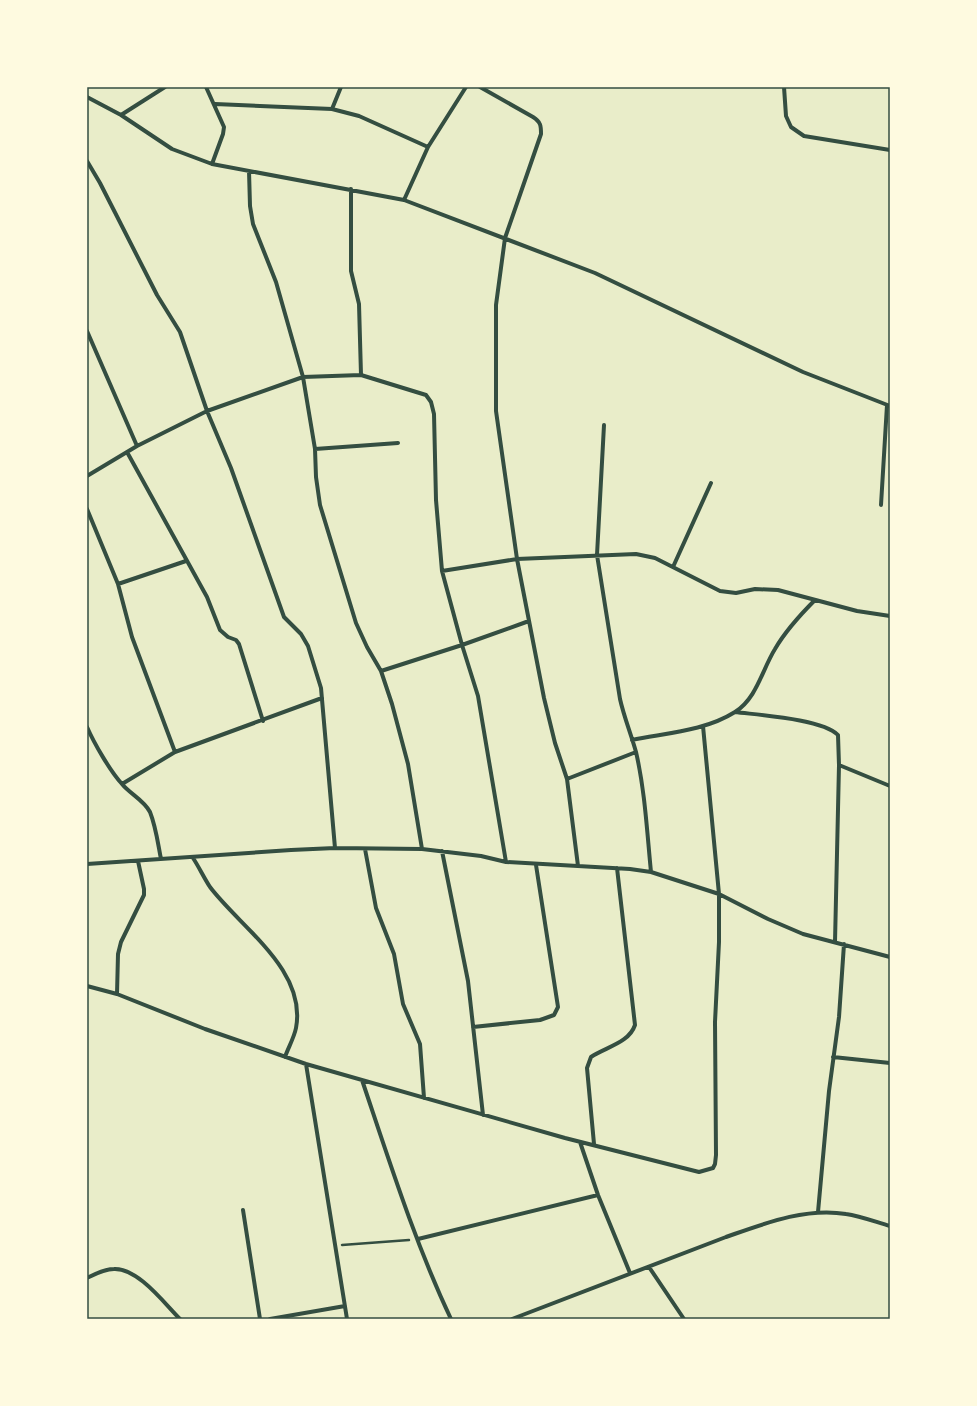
<svg xmlns="http://www.w3.org/2000/svg" width="977" height="1406" font-family="'Varela Round',sans-serif">
	<style>
		.lines { fill: none; stroke-linecap: round; stroke-linejoin: round }
		.path { stroke: #344e41; stroke-width: 2.5 }
		.minor { stroke: #344e41; stroke-width: 4 }
		.neatline { fill: none; stroke: #344e41; stroke-width: 1.5 }
	</style>
	<rect width="100%" height="100%" fill="#e9edc9"/>
	<g class="lines">
		<path class="path" d="M342 1245 409 1240"/>
		<path class="minor" d="M206 87 224 127 223 134 212 164
			M480 87 533 117C541 122 541 126 541 134L505 238 496 305V411L517 559 544 698 555 743 567 779 578 866
			M784 87 786 116 791 127 804 136 890 150
			M87 97 121 115 172 149 212 164 404 200 595 273 803 372 890 406
			M215 104 332 109 359 116 428 147
			M332 109 341 87
			M121 115 165 87
			M87 161 100 183 157 295 180 332 207 411 231 468 284 617 301 634 308 646 321 688 335 848
			M249 171 250 206 253 224 276 282 303 377 315 449 316 477 320 505 356 623 367 647 381 671 392 704 408 764 422 849
			M351 189V271L359 304 361 375
			M404 200 428 147 466 87
			M87 331 137 446
			M604 425 597 555 620 699C624 717 631 734 636 752 645 791 647 832 651 872
			M315 449 398 443
			M127 452 207 597 220 630 228 637 236 640 239 644 263 721
			M87 476 137 446 207 411 303 377 361 375 426 395 431 402 434 414 436 500 442 571 462 645 478 696 506 862
			M881 505 887 405
			M87 509 118 584 132 637 175 752
			M673 567 711 483
			M442 571 517 559 636 554 655 558 720 591 736 593 755 589 778 590 857 611 890 616
			M118 584 186 561
			M381 671 462 645 529 621
			M735 712C758 715 823 719 838 735L839 765 835 942
			M87 727C94 743 110 771 122 784 130 794 144 800 150 812 156 827 158 844 161 859
			M632 740C666 733 705 731 735 712 757 698 762 670 775 649 786 630 800 615 815 600
			M839 765 890 786
			M567 779 636 752
			M122 784 175 752 322 698
			M365 849 376 908 394 954 403 1004 420 1044 424 1098
			M442 851 468 981 483 1115
			M193 858C199 867 204 878 210 887 241 928 307 970 296 1028 294 1038 288 1048 285 1057
			M87 864 291 850 335 848 422 849 481 856 506 862 630 869 651 872 719 894 768 919 803 934 890 957
			M87 986 117 994 205 1029 306 1064 565 1138 699 1172 713 1168 715 1164 716 1155 715 1022 719 942V894L703 726
			M117 994 118 954 121 942 144 895V889L138 861
			M473 1027 540 1020 554 1015 558 1007 536 865
			M833 1057 890 1063
			M306 1064 347 1319
			M362 1080C389 1160 415 1243 451 1319
			M580 1142 598 1195 630 1273
			M594 1144 587 1068 591 1057C606 1047 629 1043 635 1025L617 868
			M243 1210 260 1319
			M818 1212 829 1091 839 1017 844 944
			M418 1239 598 1195
			M649 1267 684 1319
			M87 1278C95 1274 104 1269 114 1269 138 1268 164 1303 180 1319
			M270 1319 345 1306
			M512 1319 726 1237C763 1224 806 1207 846 1214 860 1216 876 1222 890 1226"/>
	</g>
	<rect width="977" height="1406" fill="none" stroke="#fefae0" stroke-width="176"/>
	<rect x="88" y="88" width="801" height="1230" class="neatline"/>
</svg>
